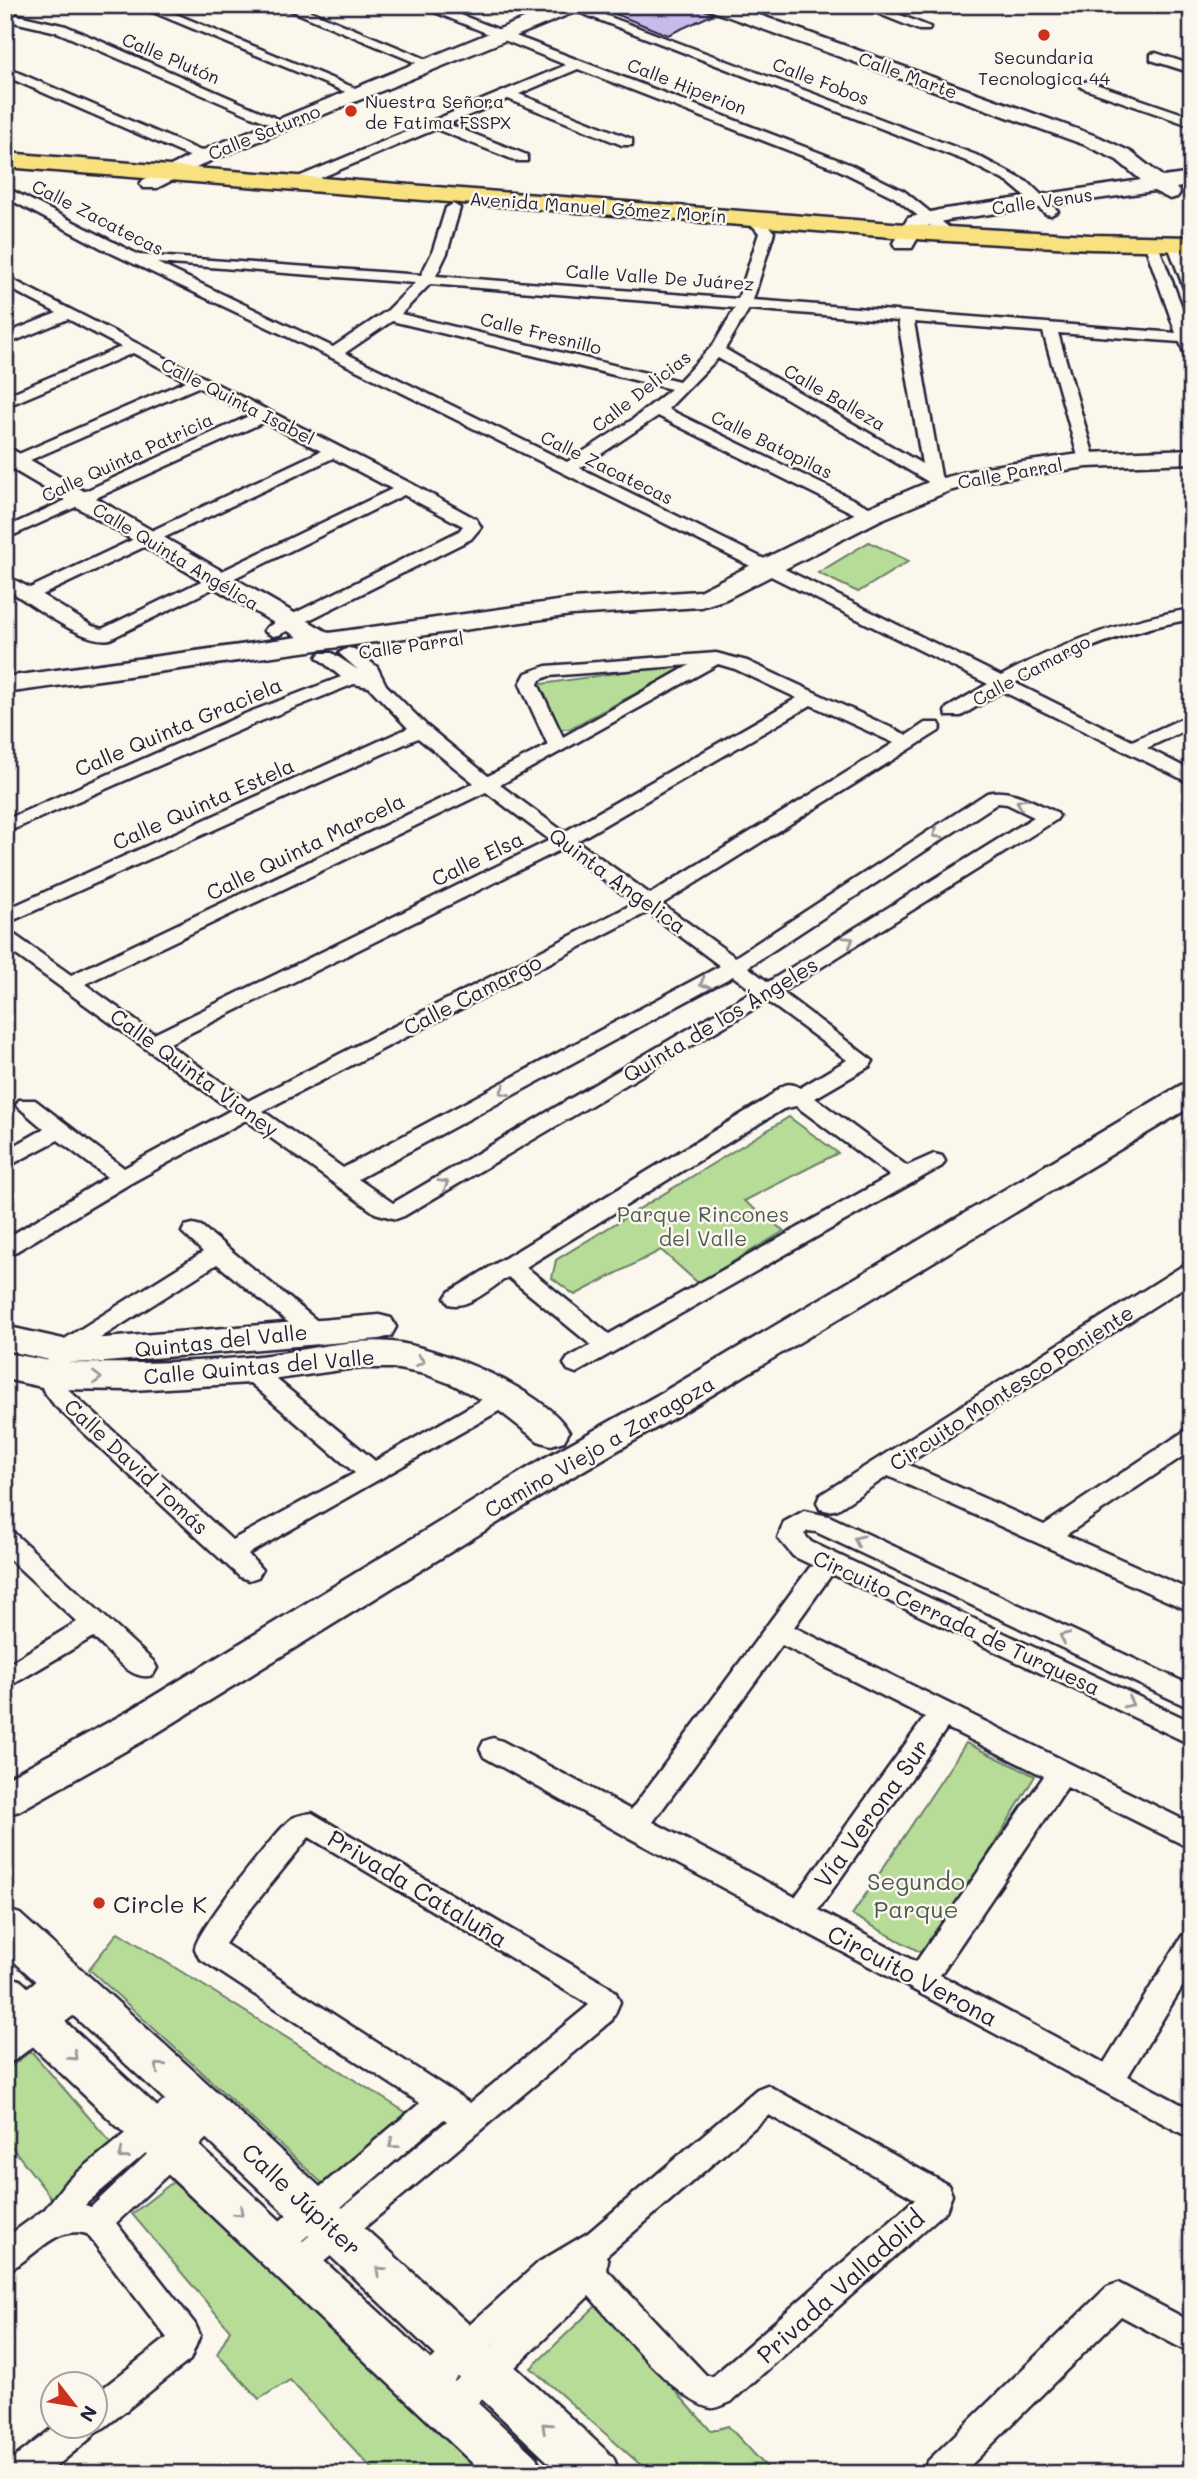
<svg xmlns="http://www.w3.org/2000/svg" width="1197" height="2479" font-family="Mali,sans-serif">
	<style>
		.green { fill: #b6dc98; stroke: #6c7f6a; stroke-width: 2 }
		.building { fill: #c8baeb; stroke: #22223b; stroke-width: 2 }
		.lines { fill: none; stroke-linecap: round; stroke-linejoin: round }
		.street-casing { stroke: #22223b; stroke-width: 5 }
		.secondary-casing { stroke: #22223b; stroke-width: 5 }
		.primary-casing { stroke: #22223b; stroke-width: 5 }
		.street { fill: #fbf7ec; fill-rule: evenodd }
		.secondary { fill: #fbf7ec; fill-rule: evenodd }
		.primary { fill: #fae180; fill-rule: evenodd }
		.oneway { stroke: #99979c }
		.poi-dot { fill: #c8321e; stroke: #fbf7ec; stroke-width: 2.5 }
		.labels { text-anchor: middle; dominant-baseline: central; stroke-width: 5; stroke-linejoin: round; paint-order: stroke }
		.far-poi-label { font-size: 18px; fill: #22223b; stroke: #fbf7ec }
		.far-street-label { font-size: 18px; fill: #22223b; stroke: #fbf7ec }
		.street-label { font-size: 21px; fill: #22223b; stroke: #fbf7ec }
		.park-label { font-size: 21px; fill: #4e5a57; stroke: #fbf7ec }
		.near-street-label { font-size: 24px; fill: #22223b; stroke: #fbf7ec }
		.near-park-label { font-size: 24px; fill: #4e5a57; stroke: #fbf7ec }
		.near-poi-label { font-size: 24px; fill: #22223b; stroke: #fbf7ec; text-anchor: start }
	</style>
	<rect width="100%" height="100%" fill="#fbf7ec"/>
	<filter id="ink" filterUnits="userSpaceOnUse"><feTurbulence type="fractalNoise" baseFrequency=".0143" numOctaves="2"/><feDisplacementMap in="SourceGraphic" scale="14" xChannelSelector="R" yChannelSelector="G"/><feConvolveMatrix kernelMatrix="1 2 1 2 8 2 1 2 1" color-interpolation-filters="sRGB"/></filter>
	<g filter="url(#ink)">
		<path class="green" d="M869 542 909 561 858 592 818 573Z
			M678 664 684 668 569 729H557L535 685Z
			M789 1117 838 1153 744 1201 784 1231 698 1283 661 1250 575 1295 552 1278 556 1260Z
			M966 1743 1035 1776 927 1956 852 1915Z
			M118 1932 407 2113 323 2184 89 1969Z
			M31 2051 113 2145 52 2199 5 2138V2071Z
			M173 2182 489 2474H377L290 2380 259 2399 217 2354 230 2330 132 2214Z
			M598 2304 711 2431 728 2426 773 2474H651L531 2368Z"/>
		<path class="building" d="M593 5H694L714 14 668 35Z"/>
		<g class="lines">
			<g class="street-casing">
				<path id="street" d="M136 5H154L367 93 360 97 355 96Z
					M278 5H296L438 64 436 67H426Z
					M417 5H435L849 164 904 191 957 234 950 238 945 237 894 197 839 170 578 69 519 94 632 139V145H622L508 99 448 124 527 155V161H517L436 129 301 186H291V180L566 65Z
					M560 5H578L976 155 1029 183 1058 211 1051 215 1046 214 1009 183 966 161Z
					M857 5H876L930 27 929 30H919Z
					M5 12 66 26 289 124 287 127H277L57 32 5 20Z
					M1156 53 1192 65V73L1151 60V54Z
					M5 67 208 154 210 157 203 161 198 160 5 76Z
					M1087 81 1192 117V126L1082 88 1080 85Z
					M5 187 139 255 421 275 432 253 446 208 453 204 460 208 447 253 436 276 738 299 759 233 747 219 754 215 759 216 774 232 753 300 1176 333 1144 243 1146 240H1156L1192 333V360L1186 358 1180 342 1058 333 1095 460 1093 463 1087 465 1079 460 1043 332 914 322 941 476 946 483 944 487H932L927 481 718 358 668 409 877 511 879 515 877 519H865L658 416 580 468 1001 676C1062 643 1123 620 1192 609V619C1128 630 1072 652 1015 683L1132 741 1192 714V727L1147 748 1192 771V784L1002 691 961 716H947L945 712 947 708 988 684 328 356 107 251 5 197ZM157 263 415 283 388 310 333 347ZM430 284 735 308 714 344 679 381 401 314ZM749 309 898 321 922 464 725 349ZM392 321 671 389 632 420 567 462 345 353Z
					M1174 239C1192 245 1192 277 1192 292L1184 288 1167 243Z
					M5 276 412 484 476 519 481 527 471 539 279 635 273 636 264 631 267 627 459 531 463 526 404 495 110 639C83 645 29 602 5 588V575L30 588 321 451 264 422 5 539V528L251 415 198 387 5 471V460L186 381 133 353 5 407V396L121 347 68 319 5 345V334L57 313 5 286ZM333 458 392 489 102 629 92 626 42 595Z
					M348 648 354 649 377 667 386 685 427 726 488 776 548 745 520 684 526 673 546 666 716 653 747 661 907 735 925 723H939L941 727 939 731 662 904 735 957 987 793C1011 787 1035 803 1056 812L1059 816 1056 820 782 992 873 1061 870 1066 815 1098 907 1166 934 1154 942 1156 945 1161 942 1166 576 1373 568 1370 564 1364 568 1358 591 1345 508 1277C492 1287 468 1310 449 1304L445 1298 449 1292 768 1098C779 1088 786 1079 800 1088L847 1060 767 1001 404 1216 396 1219 375 1213 246 1120 131 1183 5 1258V1239L107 1177 58 1140 5 1168V1151L44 1129 16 1105 19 1100H35L124 1168 231 1110 5 947V931L12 933 71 975 474 783 418 738 5 924V910L408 728 369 687 354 684 261 721 5 833V820L247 713 341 677 317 657 320 653H332L358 670 339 653ZM718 664 735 669 797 698 564 832 500 785ZM690 665 563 737 538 684 540 680 549 676ZM811 705 894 743 650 894 577 841ZM486 792 550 840 154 1034 85 984ZM998 803 1007 804 1034 817 768 982 748 967ZM562 849 635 903 248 1101 168 1044ZM648 912 720 966 343 1168 263 1111ZM733 976 753 991 393 1203 358 1179ZM796 1106 890 1176 609 1334 526 1267 783 1109Z
					M193 1224 201 1226 321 1324 325 1330 321 1336 313 1338 305 1336 217 1264 72 1356 63 1376 66 1387 73 1394 232 1540 355 1473 242 1376 238 1370 242 1364 250 1361 258 1364 375 1461 497 1391 505 1388 513 1391 517 1397 513 1403 248 1554 262 1570 258 1577 249 1580 240 1577 55 1406 43 1390 39 1376 55 1345 203 1252 182 1232 185 1226Z
					M1192 1263V1282L907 1464 1044 1525 1183 1432 1192 1429V1450L1066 1535 1192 1591V1612L888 1476 838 1509 829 1511 820 1509 817 1502 820 1495 1184 1265Z
					M804 1511 829 1516 1192 1686V1709L816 1532 808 1531 804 1534 811 1542 1192 1722V1745L832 1574 794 1627 1192 1824V1849L1067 1787 940 1975 1104 2063 1182 1936 1192 1933V1971L1128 2076 1192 2110V2139L624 1835 484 1757 480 1749 484 1741 493 1738 502 1741 631 1810 810 1567 814 1566 793 1556 778 1538 784 1522ZM782 1645 925 1717 795 1897 653 1822ZM947 1728 1044 1776 916 1962 818 1910Z
					M5 1530 14 1533 153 1661 157 1668 153 1675C131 1683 109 1651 93 1637L5 1689V1666L77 1622 5 1555Z
					M312 1813 608 1986 616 1993 620 2002 612 2020 308 2275 297 2280 286 2275 281 2265 286 2255 447 2121 444 2119 285 2255 274 2260 263 2255 259 2245 263 2235 420 2103 199 1958 195 1949C195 1933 275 1832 291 1819 297 1815 305 1814 312 1813ZM309 1837 588 2004 589 2005 470 2103 225 1944 241 1921Z
					M61 1965 71 1969 75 1978 72 1984 80 1981 90 1985 94 1994 90 2003 15 2060 5 2064V2005L51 1969Z
					M191 2083 201 2087 206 2096 202 2104 211 2100 222 2104 226 2114 222 2124 116 2223 195 2324 200 2335 190 2360 105 2427 95 2432 92 2437 47 2474H5L9 2462 55 2426H94V2395L167 2338 87 2234C54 2224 34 2260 5 2272V2238L45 2209 65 2183 181 2087ZM175 2128 91 2207 85 2205 87 2203Z
					M767 2085 948 2185 952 2195 946 2211 731 2402C725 2404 717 2409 711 2408 677 2403 614 2323 589 2296L461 2419 450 2424 439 2419 434 2408 439 2397 497 2341 437 2396 426 2401 415 2396 410 2385 415 2374 539 2262 588 2233 757 2089ZM769 2115 915 2199 712 2377 706 2375 606 2269 608 2261 606 2256Z
					M1118 2283 1192 2322V2354L1121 2316 962 2474H923L927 2462 1107 2287Z"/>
			</g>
			<g class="secondary-casing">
				<path id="secondary" d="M558 5H584L582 9 210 161 157 188H143L140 184 143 180 196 153Z
					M705 5H732L1099 137 1131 152 1163 177 1192 173V185L1176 188 1180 193 1177 197 1170 199 1154 191 948 220 924 227 912 248H896L893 243 908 218 939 210 1141 180 1117 160 1085 145 707 9Z
					M5 448 13 450 329 633 572 599 699 591 862 510 931 481 986 467 1087 453 1192 449V463L1087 467 987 481 949 491 880 520 726 599 701 607 572 615 5 693V677L298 637 5 465Z
					M1192 1082V1106L687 1410 572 1477 157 1733 19 1811 5 1815V1779L129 1711 546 1457 663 1392 1181 1085Z
					M379 1315 391 1318 396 1327 391 1336 379 1339 105 1362 64 1363C126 1364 188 1363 250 1357 297 1353 345 1338 392 1342 439 1347 546 1390 569 1432L564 1441 551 1445 538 1441 493 1406 454 1385 425 1374 393 1368H355L250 1383 133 1390 51 1389 5 1379V1353L63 1363 5 1350V1326L63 1339 105 1338Z
					M5 1909 20 1914 206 2082 613 2457 620 2474H561L176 2110 5 1953Z
					M5 1975 20 1980 536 2457 543 2474H484L5 2020Z"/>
			</g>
			<g class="primary-casing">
				<path id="primary" d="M5 153 930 226 1090 235 1192 237V251L1090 249 930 240 5 167Z"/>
			</g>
			<use href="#street" class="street"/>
			<use href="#secondary" class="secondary"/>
			<use href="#primary" class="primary"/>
		</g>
		<defs><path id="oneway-chevron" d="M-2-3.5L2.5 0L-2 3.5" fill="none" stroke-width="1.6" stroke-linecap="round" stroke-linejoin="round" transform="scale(1.75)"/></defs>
		<g class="oneway">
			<use href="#oneway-chevron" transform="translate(1021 803) rotate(-157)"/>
			<use href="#oneway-chevron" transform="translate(937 834) rotate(147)"/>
			<use href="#oneway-chevron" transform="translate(849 941) rotate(-32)"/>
			<use href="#oneway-chevron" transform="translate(704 983) rotate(152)"/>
			<use href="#oneway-chevron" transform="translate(504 1091) rotate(152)"/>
			<use href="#oneway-chevron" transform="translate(444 1184) rotate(-31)"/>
			<use href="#oneway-chevron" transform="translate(420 1361) rotate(13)"/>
			<use href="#oneway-chevron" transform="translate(97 1378)"/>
			<use href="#oneway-chevron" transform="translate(858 1540) rotate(-155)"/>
			<use href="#oneway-chevron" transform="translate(1064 1637) rotate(-155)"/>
			<use href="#oneway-chevron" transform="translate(1129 1703) rotate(26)"/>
			<use href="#oneway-chevron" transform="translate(73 2056) rotate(43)"/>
			<use href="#oneway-chevron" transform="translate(159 2067) rotate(-138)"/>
			<use href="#oneway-chevron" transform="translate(393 2144) rotate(140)"/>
			<use href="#oneway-chevron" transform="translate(123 2155) rotate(141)"/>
			<use href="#oneway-chevron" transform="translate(239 2212) rotate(43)"/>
			<use href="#oneway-chevron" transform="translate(380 2271) rotate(-137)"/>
			<use href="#oneway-chevron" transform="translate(546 2427) rotate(-137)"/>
		</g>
	</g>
	<g class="poi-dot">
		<circle cx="1044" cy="35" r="7"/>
		<circle cx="351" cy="111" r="7"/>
		<circle cx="99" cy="1903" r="7"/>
	</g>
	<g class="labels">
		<g class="far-poi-label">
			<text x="1044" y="57">Secundaria<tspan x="1044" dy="21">Tecnologica 44</tspan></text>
			<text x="365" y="101" text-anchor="start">Nuestra Señora<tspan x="365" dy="21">de Fatima FSSPX</tspan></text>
		</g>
		<g class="far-street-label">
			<text transform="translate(171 58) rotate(23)">Calle Plutón</text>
			<text transform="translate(908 75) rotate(20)">Calle Marte</text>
			<text transform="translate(821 81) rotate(21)">Calle Fobos</text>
			<text transform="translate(687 86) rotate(21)">Calle Hiperion</text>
			<text transform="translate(264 132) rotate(-22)">Calle Saturno</text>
			<text transform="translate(1042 201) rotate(-8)">Calle Venus</text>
			<text transform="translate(598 207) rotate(4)">Avenida Manuel Gómez Morín</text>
			<text transform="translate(98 217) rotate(27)">Calle Zacatecas</text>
			<text transform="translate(660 277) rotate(4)">Calle Valle De Juárez</text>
			<text transform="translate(541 333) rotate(14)">Calle Fresnillo</text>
			<text transform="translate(641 391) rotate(-38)">Calle Delicias</text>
			<text transform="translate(835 397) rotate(30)">Calle Balleza</text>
			<text transform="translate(238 401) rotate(27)">Calle Quinta Isabel</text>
			<text transform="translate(772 444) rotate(26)">Calle Batopilas</text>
			<text transform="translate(127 457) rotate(-25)">Calle Quinta Patricia</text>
			<text transform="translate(607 467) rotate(26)">Calle Zacatecas</text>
			<text transform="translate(1010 473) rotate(-10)">Calle Parral</text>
			<text transform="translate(176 556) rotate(31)">Calle Quinta Angélica</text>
			<text transform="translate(411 645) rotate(-8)">Calle Parral</text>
			<text transform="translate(1031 670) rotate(-28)">Calle Camargo</text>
		</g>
		<g class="street-label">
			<text transform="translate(178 726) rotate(-23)">Calle Quinta Graciela</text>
			<text transform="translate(203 803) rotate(-24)">Calle Quinta Estela</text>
			<text transform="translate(305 846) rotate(-26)">Calle Quinta Marcela</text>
			<text transform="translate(477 858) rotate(-26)">Calle Elsa</text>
			<text transform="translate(618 880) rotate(36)">Quinta Angelica</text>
			<text transform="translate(472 994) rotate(-27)">Calle Camargo</text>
			<text transform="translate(720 1019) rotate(-31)">Quinta de los Ángeles</text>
			<text transform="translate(195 1072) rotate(36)">Calle Quinta Vianey</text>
			<text transform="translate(221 1340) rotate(-6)">Quintas del Valle</text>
			<text transform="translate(259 1366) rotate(-5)">Calle Quintas del Valle</text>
			<text transform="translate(1011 1387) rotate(-33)">Circuito Montesco Poniente</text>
			<text transform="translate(599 1446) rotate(-30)">Camino Viejo a Zaragoza</text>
			<text transform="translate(137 1466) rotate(43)">Calle David Tomás</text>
			<text transform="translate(957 1622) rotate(25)">Circuito Cerrada de Turquesa</text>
		</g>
		<g class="park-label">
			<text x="703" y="1213">Parque Rincones<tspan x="703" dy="24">del Valle</tspan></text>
		</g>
		<g class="near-street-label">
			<text transform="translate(871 1813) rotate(-54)">Vía Verona Sur</text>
			<text transform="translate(418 1888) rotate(31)">Privada Cataluña</text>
			<text transform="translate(913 1975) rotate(28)">Circuito Verona</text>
			<text transform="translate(302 2199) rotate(43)">Calle Júpiter</text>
			<text transform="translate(840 2286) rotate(-42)">Privada Valladolid</text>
		</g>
		<g class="near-park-label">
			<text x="916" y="1880">Segundo<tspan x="916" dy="28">Parque</tspan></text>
		</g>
		<g class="near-poi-label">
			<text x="113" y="1903">Circle K</text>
		</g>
	</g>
	<rect width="1197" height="2479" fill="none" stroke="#fbf7ec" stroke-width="28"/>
	<rect x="14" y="14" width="1169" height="2451" fill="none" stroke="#22223b" stroke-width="2.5" filter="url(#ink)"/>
	<g transform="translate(74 2405) rotate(121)"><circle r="33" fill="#fbf7ec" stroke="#a4a2a5" stroke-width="2"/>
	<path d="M0-5L12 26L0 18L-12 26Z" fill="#c8321e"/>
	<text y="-10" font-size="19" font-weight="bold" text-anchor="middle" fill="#22223b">N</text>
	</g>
</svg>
